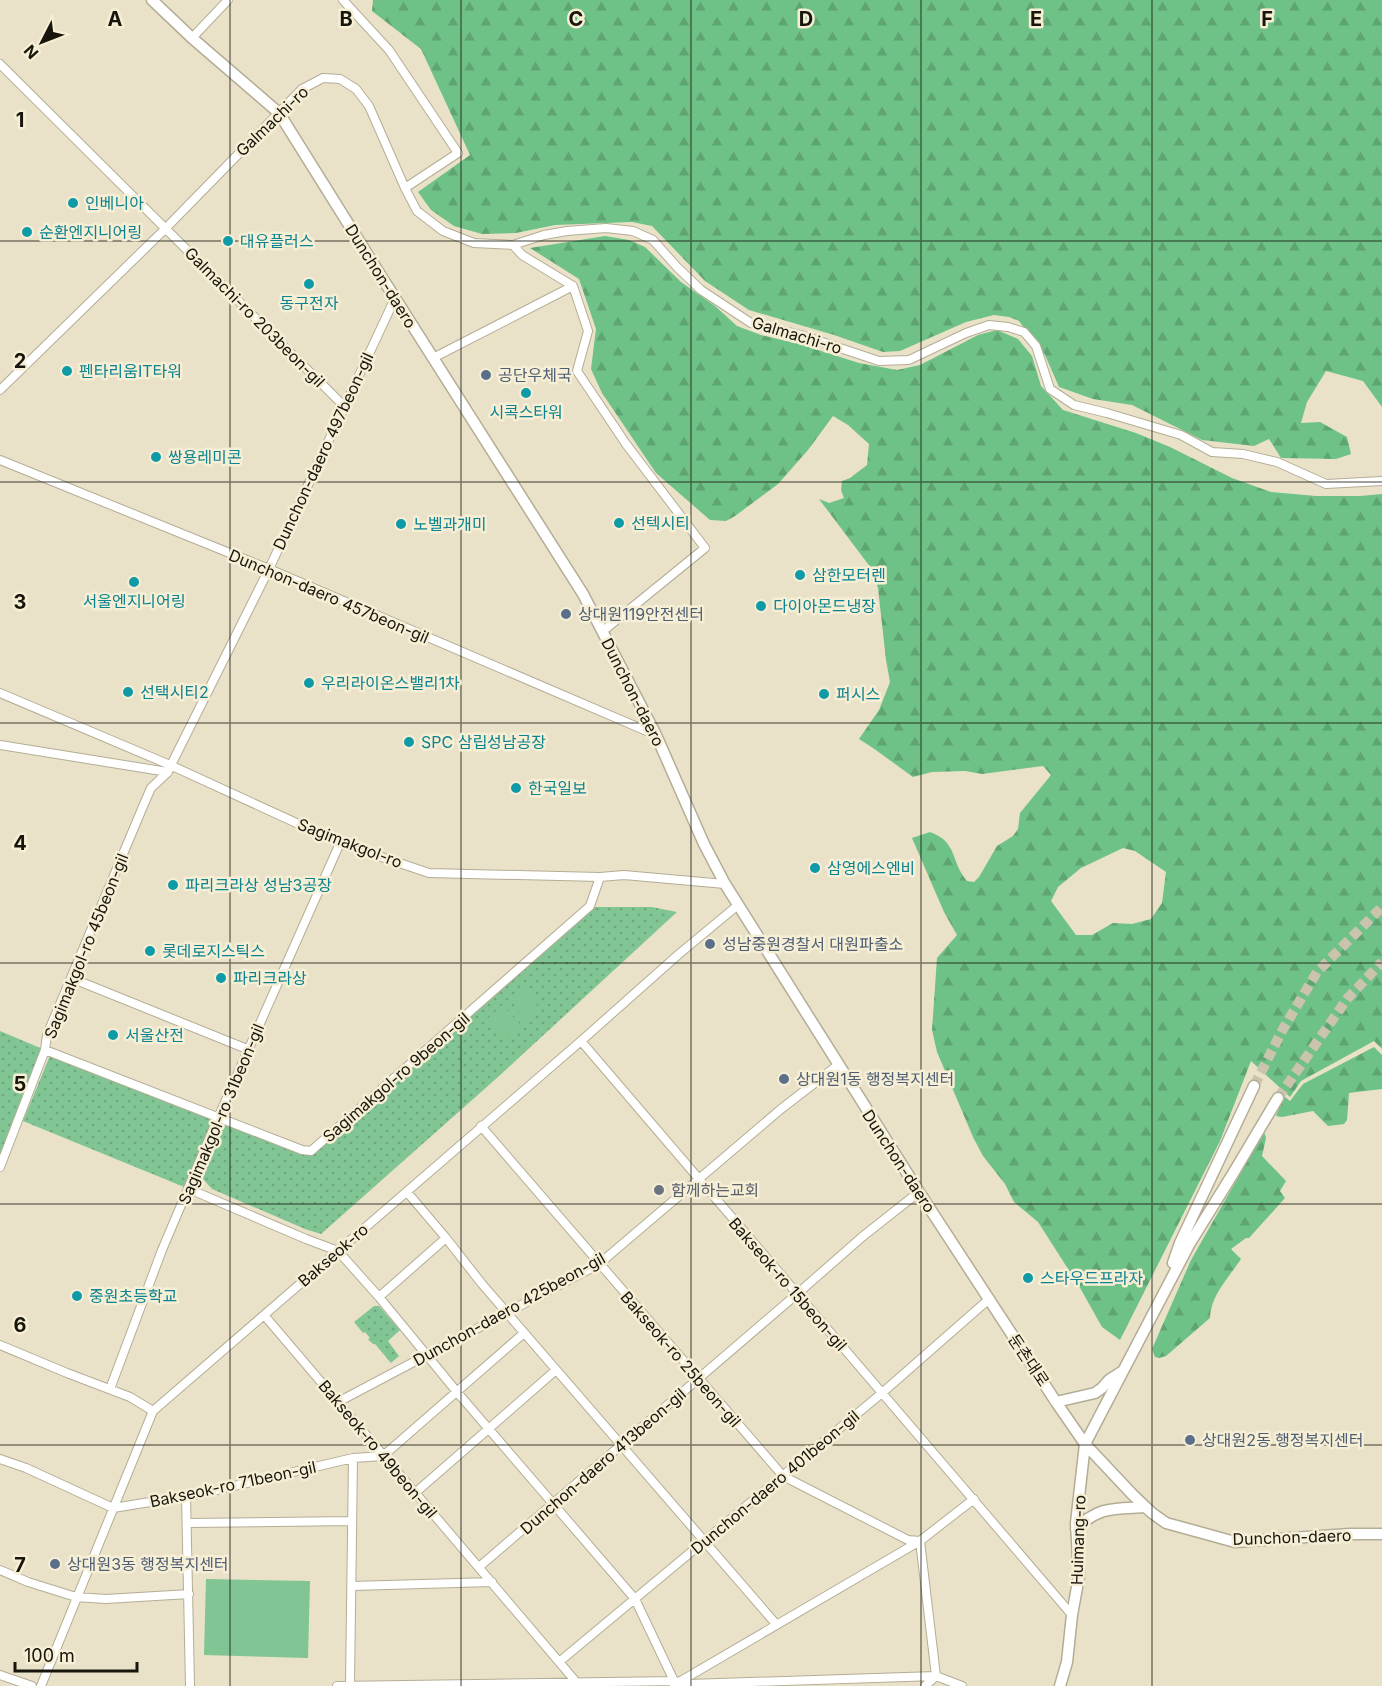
<svg xmlns="http://www.w3.org/2000/svg" width="1382" height="1686" font-family="Inter,'Noto Sans KR',sans-serif">
	<style>
		.forest { fill: url(#forest-firs); fill-rule: evenodd }
		.park { fill: url(#park-dots) }
		.pitch { fill: #80c593 }
		.lines { fill: none; stroke-linecap: round; stroke-linejoin: round }
		.major-tunnel { stroke: #cac3ad; stroke-width: 10; stroke-dasharray: 10 5; stroke-linecap: butt }
		.minor-casing { stroke: #b4ad95; stroke-width: 10 }
		.major-casing { stroke: #b4ad95; stroke-width: 13 }
		.minor { stroke: #fff; stroke-width: 8 }
		.major { stroke: #fff; stroke-width: 10 }
		.grid { fill: none; stroke: #17150c; stroke-width: 1.5; stroke-opacity: 0.55 }
		.culture-dot { fill: #0f9aa8; stroke: #f6efd5; stroke-width: 2 }
		.service-dot { fill: #5c6f8a; stroke: #f6efd5; stroke-width: 2 }
		.worship-dot { fill: #6b7280; stroke: #f6efd5; stroke-width: 2 }
		.labels { text-anchor: middle; dominant-baseline: central; stroke-width: 5; stroke-linejoin: round; paint-order: stroke }
		.street-label { font-size: 16px; fill: #17150c; stroke: #f6efd5 }
		.culture-label { font-size: 16px; fill: #0d838f; stroke: #f6efd5; text-anchor: start }
		.service-label { font-size: 16px; fill: #4e5e75; stroke: #f6efd5; text-anchor: start }
		.worship-label { font-size: 16px; fill: #5b616d; stroke: #f6efd5; text-anchor: start }
		.grid-label { font-size: 20px; text-anchor: middle; font-weight: bold; fill: #17150c; stroke: #f6efd5; stroke-width: 5; stroke-linejoin: round; paint-order: stroke }
	</style>
	<defs>
		<pattern id="forest-firs" width="22" height="20" patternUnits="userSpaceOnUse" patternTransform="scale(1.5)"><rect width="22" height="20" fill="#6ec187"/><path d="M5 1l3.5 6h-7zM16 11l3.5 6h-7z" fill="#5fa573"/></pattern>
		<pattern id="park-dots" width="8" height="8" patternUnits="userSpaceOnUse" patternTransform="scale(1.5)"><rect width="8" height="8" fill="#80c593"/><path d="M2 2h.1M6 6h.1" fill="none" stroke="#6ea87e" stroke-width="1.8" stroke-linecap="round"/></pattern>
	</defs>
	<rect width="100%" height="100%" fill="#e9e2c9"/>
	<path class="forest" d="M373 0H1382V407L1363 381 1326 371 1307 402 1301 423 1320 422 1347 437 1351 454 1336 459 1281 458 1269 439 1254 446 1202 440 1132 405 1093 399 1059 387 1045 355 1019 321 1009 317 994 315 966 322 900 351 883 352 834 335 749 310 705 281 652 226 632 222 555 225 516 233 482 234 454 226 431 210 418 192 470 155 421 49 372 11Z
		M605 236 629 240 645 247 681 282 715 306 737 326 761 335 799 344 859 363 897 370 920 365 978 335 997 330 1018 339 1032 356 1041 386 1063 410 1136 433 1170 447 1232 478 1271 492 1316 496H1360L1382 494V1049L1374 1041 1301 1081 1290 1097 1251 1061 1220 1141 1120 1340 1102 1327 1079 1286 1038 1222 1014 1202 1005 1184 983 1156 973 1137 937 1052 932 1030 937 958 957 935 944 912 912 838 930 832C958 842 950 861 967 881L974 882 979 877 997 846 1013 836 1018 829 1020 813 1051 775 1043 766 982 774 965 771 932 772 913 777 873 748 859 739 879 710 890 682 886 660 878 588 871 568 819 499 829 503 844 498 841 490 842 481 850 478 867 465 869 444 848 425 833 416 808 450 778 484 735 516 726 521 710 520 656 473 602 393 591 369 596 329 579 279 530 248ZM1123 848 1135 851 1166 872 1162 903 1151 919 1132 924 1113 923 1092 935H1076L1051 901 1058 887 1081 868Z
		M1374 1047 1382 1055V1089L1349 1093 1347 1120 1344 1124 1328 1126 1313 1111 1282 1117 1276 1116 1284 1096 1290 1101 1303 1084Z
		M1264 1132 1266 1138 1262 1156 1286 1181 1280 1191 1285 1198 1249 1238H1246L1231 1249 1241 1259C1230 1276 1210 1296 1210 1318L1166 1356 1159 1358 1155 1357 1152 1349 1191 1260Z"/>
	<path class="park" d="M595 907H652L677 912 498 1077 321 1234 305 1229 212 1189 202 1178 199 1170 213 1132 222 1126 228 1125 313 1154 393 1085 468 1015 512 980Z
		M0 1031 45 1050 0 1168Z
		M51 1053 218 1118 189 1189 23 1121Z
		M374 1306H379L400 1330 388 1341 399 1356 391 1363 375 1344H373L368 1339 370 1338 365 1332 363 1333 354 1322Z"/>
	<path class="pitch" d="M525 988 541 1011 526 1022 510 999Z
		M502 1005 520 1024 504 1039 486 1020Z
		M206 1579 310 1581 308 1658 204 1655Z"/>
	<g class="lines">
		<path class="major-tunnel" d="M1254 1086 1283 1029 1317 972 1382 907
			M1278 1098 1347 999 1382 962"/>
		<g class="minor-casing">
			<path id="minor" d="M343 0 389 50 458 153 405 188
				M192 38 228 0
				M0 64 344 406
				M513 245 522 255 573 286 588 331 577 371 626 444 705 548 603 631
				M433 358 573 286
				M0 390 165 229 302 89 323 78 340 79 356 89 369 106 405 188 417 211 443 231 474 243 513 245 544 235 567 231 606 228 633 231 653 240 677 267 701 290 751 323 801 335 879 361 909 360 966 333 989 325 1008 327 1024 332 1036 346 1050 389 1074 405 1107 413 1181 435 1212 452 1243 454 1277 462 1326 484 1382 481
				M0 460 269 569 656 735
				M0 693 170 765 340 843 429 873 600 877 624 875 725 884
				M0 745 168 772
				M71 978 247 1049
				M581 1041 1072 1615
				M45 1050 302 1150 311 1151 590 906 600 877
				M481 1126 783 1476 908 1540 920 1541
				M0 1167 45 1050 47 1035 144 804 151 788 168 772 171 765 269 569 395 298
				M189 1189 306 1239 338 1251 379 1297 457 1392 635 1599 674 1681V1686
				M407 1192 446 1238 482 1284 776 1624
				M379 1297 446 1238
				M264 1315 577 1683
				M0 1345 67 1373 130 1397 153 1411
				M110 1389 162 1250 218 1118 340 843
				M338 1402 599 1264 781 1109 838 1065
				M0 1459 26 1468 113 1508 200 1494 353 1458 383 1456 524 1333
				M415 1493 556 1370
				M186 1495 190 1686
				M188 1523 352 1521
				M920 1541 936 1676
				M479 1567 797 1294 862 1237 919 1192
				M0 1570 28 1582 76 1597 106 1599 189 1594
				M352 1586 492 1582
				M559 1662 882 1393 988 1300
				M0 1675 32 1686
				M679 1682 920 1541 974 1499
				M350 1685 353 1458
				M41 1686 153 1411 581 1041 679 954 738 905
				M337 1686 674 1681 689 1684 936 1676 962 1686
				M925 1686 936 1676"/>
		</g>
		<g class="major-casing">
			<path id="major" d="M152 0 192 38 279 113 374 265 583 594 656 735 704 844 725 884 919 1192 1056 1402 1085 1444 1132 1494 1152 1513 1166 1523 1235 1542 1350 1534H1382
				M1173 1263 1180 1243 1254 1086
				M1056 1402 1095 1393 1102 1388 1109 1380 1123 1371
				M1076 1529C1099 1506 1114 1509 1145 1507
				M1060 1686 1067 1662 1072 1615 1079 1576 1076 1523 1085 1444 1190 1243 1234 1172 1278 1098"/>
		</g>
		<use href="#minor" class="minor"/>
		<use href="#major" class="major"/>
	</g>
	<path class="grid" d="M230 0V1686M461 0V1686M691 0V1686M921 0V1686M1152 0V1686M0 241H1382M0 482H1382M0 723H1382M0 963H1382M0 1204H1382M0 1445H1382"/>
	<g class="culture-dot">
		<circle cx="73" cy="203" r="6"/>
		<circle cx="27" cy="232" r="6"/>
		<circle cx="228" cy="241" r="6"/>
		<circle cx="309" cy="284" r="6"/>
		<circle cx="67" cy="371" r="6"/>
		<circle cx="526" cy="393" r="6"/>
		<circle cx="156" cy="457" r="6"/>
		<circle cx="619" cy="523" r="6"/>
		<circle cx="401" cy="524" r="6"/>
		<circle cx="800" cy="575" r="6"/>
		<circle cx="134" cy="582" r="6"/>
		<circle cx="761" cy="606" r="6"/>
		<circle cx="309" cy="683" r="6"/>
		<circle cx="128" cy="692" r="6"/>
		<circle cx="824" cy="694" r="6"/>
		<circle cx="409" cy="742" r="6"/>
		<circle cx="516" cy="788" r="6"/>
		<circle cx="815" cy="868" r="6"/>
		<circle cx="173" cy="885" r="6"/>
		<circle cx="150" cy="951" r="6"/>
		<circle cx="221" cy="978" r="6"/>
		<circle cx="113" cy="1035" r="6"/>
		<circle cx="1028" cy="1278" r="6"/>
		<circle cx="77" cy="1296" r="6"/>
	</g>
	<g class="service-dot">
		<circle cx="486" cy="375" r="6"/>
		<circle cx="566" cy="614" r="6"/>
		<circle cx="710" cy="944" r="6"/>
		<circle cx="784" cy="1079" r="6"/>
		<circle cx="1190" cy="1440" r="6"/>
		<circle cx="55" cy="1564" r="6"/>
	</g>
	<circle class="worship-dot" cx="659" cy="1190" r="6"/>
	<g class="labels">
		<g class="street-label">
			<text transform="translate(272 121) rotate(-44)">Galmachi-ro</text>
			<text transform="translate(381 276) rotate(58)">Dunchon-daero</text>
			<text transform="translate(255 317) rotate(45)">Galmachi-ro 203beon-gil</text>
			<text transform="translate(797 335) rotate(17)">Galmachi-ro</text>
			<text transform="translate(323 451) rotate(-65)">Dunchon-daero 497beon-gil</text>
			<text transform="translate(329 596) rotate(23)">Dunchon-daero 457beon-gil</text>
			<text transform="translate(633 692) rotate(63)">Dunchon-daero</text>
			<text transform="translate(350 843) rotate(21)">Sagimakgol-ro</text>
			<text transform="translate(86 946) rotate(-68)">Sagimakgol-ro 45beon-gil</text>
			<text transform="translate(396 1077) rotate(-41)">Sagimakgol-ro 9beon-gil</text>
			<text transform="translate(221 1114) rotate(-67)">Sagimakgol-ro 31beon-gil</text>
			<text transform="translate(899 1161) rotate(57)">Dunchon-daero</text>
			<text transform="translate(333 1255) rotate(-41)">Bakseok-ro</text>
			<text transform="translate(788 1284) rotate(49)">Bakseok-ro 15beon-gil</text>
			<text transform="translate(509 1309) rotate(-29)">Dunchon-daero 425beon-gil</text>
			<text transform="translate(681 1359) rotate(49)">Bakseok-ro 25beon-gil</text>
			<text transform="translate(1029 1360) rotate(56)">둔촌대로</text>
			<text transform="translate(378 1449) rotate(50)">Bakseok-ro 49beon-gil</text>
			<text transform="translate(603 1461) rotate(-41)">Dunchon-daero 413beon-gil</text>
			<text transform="translate(775 1482) rotate(-40)">Dunchon-daero 401beon-gil</text>
			<text transform="translate(233 1484) rotate(-12)">Bakseok-ro 71beon-gil</text>
			<text transform="translate(1292 1537) rotate(-2)">Dunchon-daero</text>
			<text transform="translate(1078 1540) rotate(-88)">Huimang-ro</text>
		</g>
		<g class="culture-label">
			<text x="85" y="203">인베니아</text>
			<text x="39" y="232">순환엔지니어링</text>
			<text x="240" y="241">대유플러스</text>
			<text x="309" y="303" text-anchor="middle">동구전자</text>
			<text x="79" y="371">펜타리움IT타워</text>
			<text x="526" y="412" text-anchor="middle">시콕스타워</text>
			<text x="168" y="457">쌍용레미콘</text>
			<text x="631" y="523">선텍시티</text>
			<text x="413" y="524">노벨과개미</text>
			<text x="812" y="575">삼한모터렌</text>
			<text x="134" y="601" text-anchor="middle">서울엔지니어링</text>
			<text x="773" y="606">다이아몬드냉장</text>
			<text x="321" y="683">우리라이온스밸리1차</text>
			<text x="140" y="692">선택시티2</text>
			<text x="836" y="694">퍼시스</text>
			<text x="421" y="742">SPC 삼립성남공장</text>
			<text x="528" y="788">한국일보</text>
			<text x="827" y="868">삼영에스엔비</text>
			<text x="185" y="885">파리크라상 성남3공장</text>
			<text x="162" y="951">롯데로지스틱스</text>
			<text x="233" y="978">파리크라상</text>
			<text x="125" y="1035">서울산전</text>
			<text x="1040" y="1278">스타우드프라자</text>
			<text x="89" y="1296">중원초등학교</text>
		</g>
		<g class="service-label">
			<text x="498" y="375">공단우체국</text>
			<text x="578" y="614">상대원119안전센터</text>
			<text x="722" y="944">성남중원경찰서 대원파출소</text>
			<text x="796" y="1079">상대원1동 행정복지센터</text>
			<text x="1202" y="1440">상대원2동 행정복지센터</text>
			<text x="67" y="1564">상대원3동 행정복지센터</text>
		</g>
		<g class="worship-label">
			<text x="671" y="1190">함께하는교회</text>
		</g>
	</g>
	<g class="grid-label">
		<text x="115" y="26">A</text>
		<text x="346" y="26">B</text>
		<text x="576" y="26">C</text>
		<text x="806" y="26">D</text>
		<text x="1036" y="26">E</text>
		<text x="1267" y="26">F</text>
		<text x="20" y="127">1</text>
		<text x="20" y="368">2</text>
		<text x="20" y="609">3</text>
		<text x="20" y="850">4</text>
		<text x="20" y="1091">5</text>
		<text x="20" y="1332">6</text>
		<text x="20" y="1572">7</text>
	</g>
	<g transform="translate(42 42) rotate(228)" stroke="#f6efd5" stroke-width="4.5" paint-order="stroke">
	<path d="M0-4.5L10 22L0 15L-10 22Z" fill="#17150c"/>
	<text y="-9" font-size="16" font-weight="bold" text-anchor="middle" fill="#17150c">N</text>
	</g>
	<path d="M15 1662v9h122v-9" fill="none" stroke="#17150c" stroke-width="3"/>
	<text x="24" y="1662" font-size="18" fill="#17150c" stroke="#f6efd5" stroke-width="4.5" paint-order="stroke">100 m</text>
</svg>
